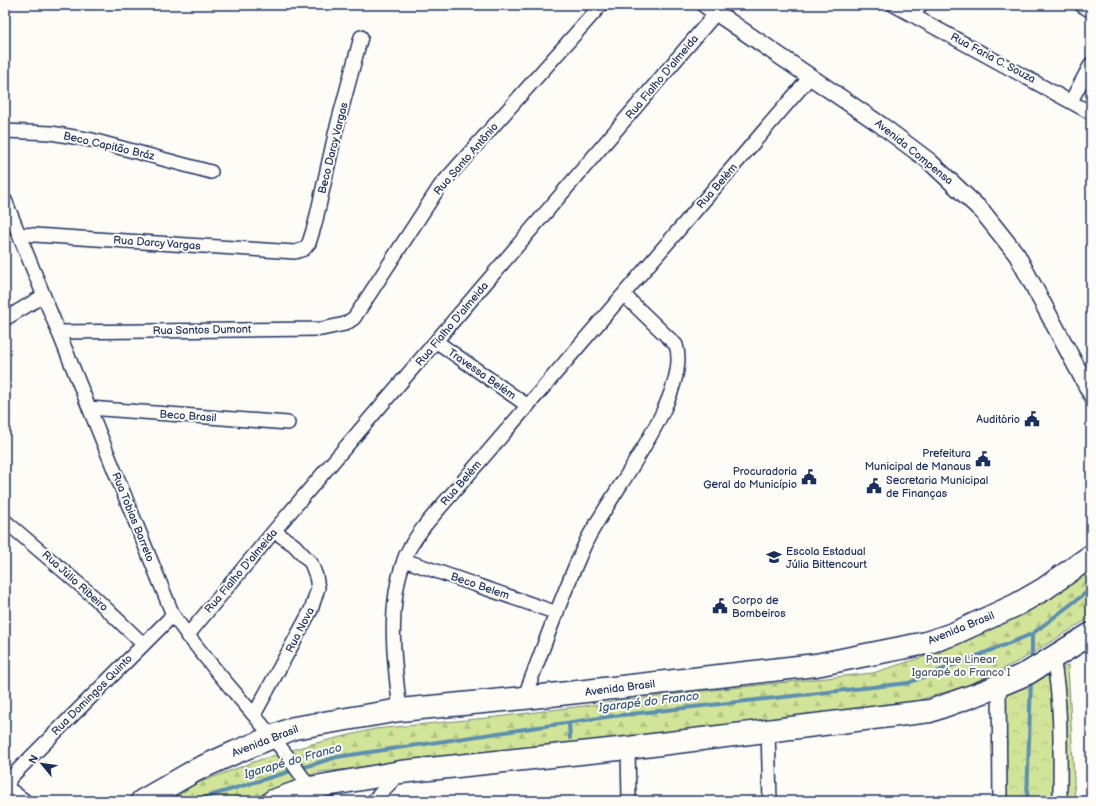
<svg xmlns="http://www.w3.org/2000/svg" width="1096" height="806" font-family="'Balsamiq Sans',sans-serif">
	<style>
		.forest { fill: url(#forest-firs); stroke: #768a7b }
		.park { fill: url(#park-crowns); stroke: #768a7b }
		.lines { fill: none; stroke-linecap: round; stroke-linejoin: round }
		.stream { stroke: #5c8fb1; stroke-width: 4 }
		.minor-casing { stroke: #1b2f5e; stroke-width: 16 }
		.tertiary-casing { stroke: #1b2f5e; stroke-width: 19 }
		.trunk-casing { stroke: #1b2f5e; stroke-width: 25 }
		.minor { stroke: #fdfcf7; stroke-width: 13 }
		.tertiary { stroke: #fdfcf7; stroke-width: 16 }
		.trunk { stroke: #fdfcf7; stroke-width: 22 }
		.labels { text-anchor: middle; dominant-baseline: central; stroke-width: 4; stroke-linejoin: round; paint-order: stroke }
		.street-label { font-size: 11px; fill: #1b2f5e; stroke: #fdfcf7 }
		.poi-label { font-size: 11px; fill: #1b2f5e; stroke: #fdfcf7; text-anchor: end }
		.park-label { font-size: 11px; fill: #495c6c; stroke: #fdfcf7 }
		.water-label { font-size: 12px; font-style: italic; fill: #365781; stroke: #fdfcf7 }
	</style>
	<defs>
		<pattern id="forest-firs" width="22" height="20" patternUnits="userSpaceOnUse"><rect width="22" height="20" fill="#d2e498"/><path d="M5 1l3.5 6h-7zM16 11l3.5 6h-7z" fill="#b4c485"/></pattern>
		<pattern id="park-crowns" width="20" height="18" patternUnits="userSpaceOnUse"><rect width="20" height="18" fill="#d2e498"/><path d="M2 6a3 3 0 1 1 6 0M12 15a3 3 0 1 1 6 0" fill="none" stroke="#b4c485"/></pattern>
	</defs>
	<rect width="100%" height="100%" fill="#fdfcf7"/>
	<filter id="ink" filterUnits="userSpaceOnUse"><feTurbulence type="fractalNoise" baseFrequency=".025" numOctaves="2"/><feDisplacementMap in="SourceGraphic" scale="8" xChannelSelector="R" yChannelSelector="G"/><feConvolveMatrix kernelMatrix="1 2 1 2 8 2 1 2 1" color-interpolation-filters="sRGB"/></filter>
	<g filter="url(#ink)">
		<path class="forest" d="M1091 569V617L1023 659 969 685 913 702 540 751 319 772 247 801H169L195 784 259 760 312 744 375 729 497 717 685 693 873 673 942 651 1026 613Z"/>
		<path class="park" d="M1068 665 1075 801H1007L1003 697Z"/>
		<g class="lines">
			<path class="stream" d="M1032 661V634
				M569 723 570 738
				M193 801 337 757 613 716 908 683 1032 634 1091 589
				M1027 801 1031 679"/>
			<g class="minor-casing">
				<path id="minor" d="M894 5 1091 113
					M1081 5 1091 11
					M914 16 920 5
					M1071 101 1091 64
					M5 131 51 133 92 140 211 172
					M5 200 173 615C218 680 277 733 318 801
					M19 234 295 252 304 249 309 243 315 224 336 130 361 37
					M5 319 43 296
					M58 332 322 329 345 324 354 318 440 186 601 5
					M437 342 528 406
					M89 408 288 423
					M5 521 94 597 143 644
					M404 560 557 613
					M187 636 274 531 716 13
					M1053 658C1062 705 1060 753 1060 801
					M999 685 1000 801
					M524 698C544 646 563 591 587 540 609 496 692 393 676 345L624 295
					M400 710C394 661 387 608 404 560 408 547 418 535 426 524L811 76
					M254 715 311 610 318 588 316 576 311 563 294 545 274 531
					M768 731 770 801
					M628 748 629 801
					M5 786 25 801
					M5 799 10 778 173 615
					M373 801 399 774"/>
			</g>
			<g class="tertiary-casing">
				<path id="tertiary" d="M705 5 881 125 929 161 982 211 1017 255 1091 394"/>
			</g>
			<g class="trunk-casing">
				<path id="trunk" d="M142 801 196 770 236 752 294 728 400 710 524 698 816 665 926 643 953 634 1016 605 1044 589 1091 556
					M273 801 310 788 401 772 628 748 930 711 986 691 1028 673 1091 634"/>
			</g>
			<use href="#minor" class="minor"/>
			<use href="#tertiary" class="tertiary"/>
			<use href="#trunk" class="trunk"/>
		</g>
	</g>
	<defs>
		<g id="civic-bare" transform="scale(1.2)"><path d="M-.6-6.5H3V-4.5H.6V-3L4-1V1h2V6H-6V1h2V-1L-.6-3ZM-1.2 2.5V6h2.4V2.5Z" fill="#1b2f5e" stroke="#fdfcf7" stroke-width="2.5" paint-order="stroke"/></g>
		<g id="school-bare" transform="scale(1.2)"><path d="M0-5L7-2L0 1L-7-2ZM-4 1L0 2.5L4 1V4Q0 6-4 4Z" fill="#1b2f5e" stroke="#fdfcf7" stroke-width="2.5" paint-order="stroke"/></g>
	</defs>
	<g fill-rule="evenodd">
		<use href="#civic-bare" x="1032" y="419"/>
		<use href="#civic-bare" x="983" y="459"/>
		<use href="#civic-bare" x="809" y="477"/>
		<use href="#civic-bare" x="874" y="486"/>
		<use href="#school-bare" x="774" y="557"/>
		<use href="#civic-bare" x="720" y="606"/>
	</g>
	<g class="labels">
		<g class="street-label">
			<text transform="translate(993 58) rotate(28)">Rua Faria C. Souza</text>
			<text transform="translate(662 77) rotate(-50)">Rua Fialho D'almeida</text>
			<text transform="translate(109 146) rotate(13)">Beco Capitão Bráz</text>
			<text transform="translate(333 148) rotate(-76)">Beco Darcy Vargas</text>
			<text transform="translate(914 152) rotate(39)">Avenida Compensa</text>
			<text transform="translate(466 159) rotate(-49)">Rua Santo Antônio</text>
			<text transform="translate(717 186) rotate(-49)">Rua Belém</text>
			<text transform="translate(157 243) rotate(4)">Rua Darcy Vargas</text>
			<text transform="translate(452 324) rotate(-50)">Rua Fialho D'almeida</text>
			<text transform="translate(202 330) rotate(-1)">Rua Santos Dumont</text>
			<text transform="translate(482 374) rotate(35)">Travessa Belém</text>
			<text transform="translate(188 416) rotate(4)">Beco Brasil</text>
			<text transform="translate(461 483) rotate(-49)">Rua Belém</text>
			<text transform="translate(133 517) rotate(68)">Rua Tobias Barreto</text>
			<text transform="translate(241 571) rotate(-50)">Rua Fialho D'almeida</text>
			<text transform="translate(75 581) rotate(42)">Rua Júlio Ribeiro</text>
			<text transform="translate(480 586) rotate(19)">Beco Belem</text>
			<text transform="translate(961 628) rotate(-22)">Avenida Brasil</text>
			<text transform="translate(300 630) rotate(-63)">Rua Nova</text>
			<text transform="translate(620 688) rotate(-7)">Avenida Brasil</text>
			<text transform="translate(92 695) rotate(-45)">Rua Domingos Quinto</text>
			<text transform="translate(265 741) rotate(-21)">Avenida Brasil</text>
		</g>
		<g class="poi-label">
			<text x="1020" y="419">Auditório</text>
			<text x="971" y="453">Prefeitura<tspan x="971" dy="13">Municipal de Manaus</tspan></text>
			<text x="797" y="471">Procuradoria<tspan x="797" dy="13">Geral do Município</tspan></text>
			<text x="886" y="480" text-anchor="start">Secretaria Municipal<tspan x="886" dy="13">de Finanças</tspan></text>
			<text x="786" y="551" text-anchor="start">Escola Estadual<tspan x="786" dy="13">Júlia Bittencourt</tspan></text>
			<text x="732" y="600" text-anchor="start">Corpo de<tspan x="732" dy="13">Bombeiros</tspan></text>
		</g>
		<g class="park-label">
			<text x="961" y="659">Parque Linear<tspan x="961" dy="13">Igarapé do Franco I</tspan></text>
		</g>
		<g class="water-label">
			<text transform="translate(649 702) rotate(-7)">Igarapé do Franco</text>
			<text transform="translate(293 761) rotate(-16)">Igarapé do Franco</text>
		</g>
	</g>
	<rect width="1096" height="806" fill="none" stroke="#fdfcf7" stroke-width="20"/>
	<rect x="10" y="10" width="1076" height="786" fill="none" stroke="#1b2f5e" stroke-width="1.5" filter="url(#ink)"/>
	<g transform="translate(42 764) rotate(299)" stroke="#fdfcf7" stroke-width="3" paint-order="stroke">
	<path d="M0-3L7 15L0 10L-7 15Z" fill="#1b2f5e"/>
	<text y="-6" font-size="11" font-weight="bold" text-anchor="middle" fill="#1b2f5e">N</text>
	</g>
</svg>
